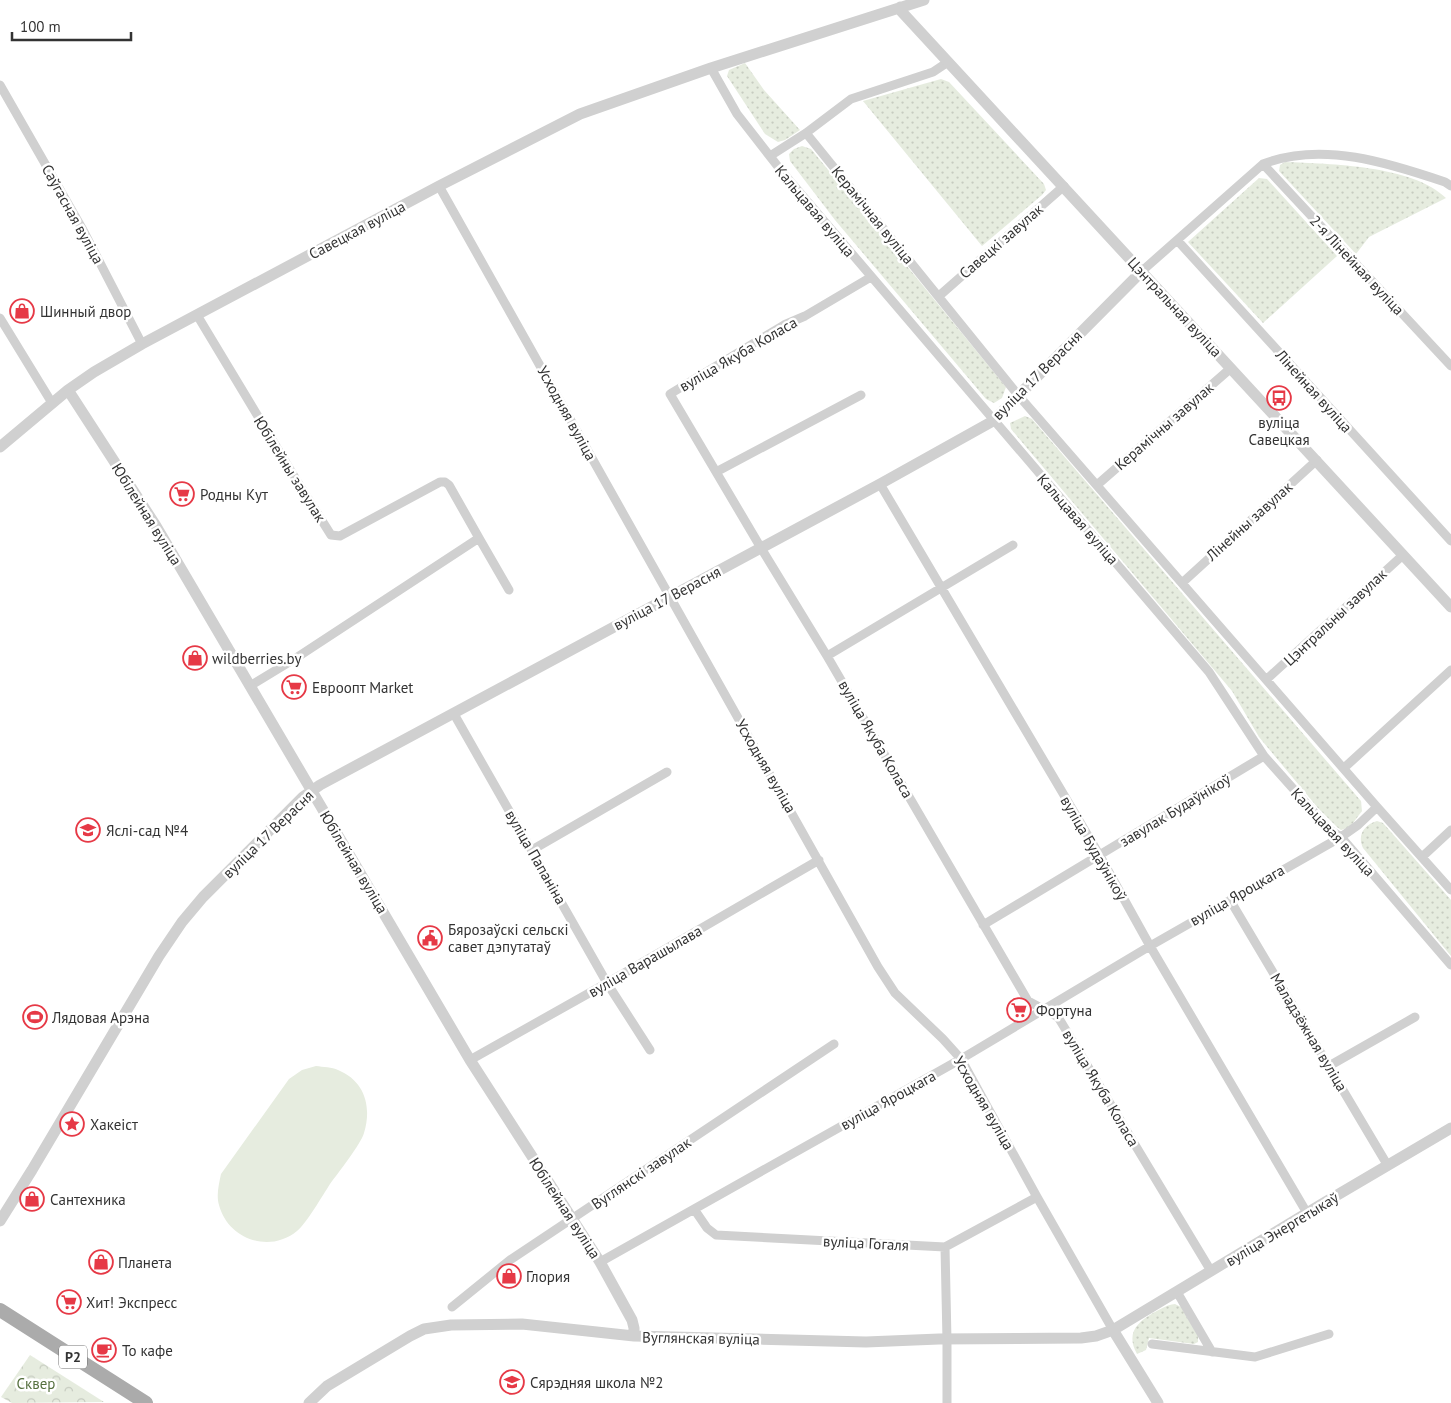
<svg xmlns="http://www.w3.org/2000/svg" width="1451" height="1403" font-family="'PT Sans',sans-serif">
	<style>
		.grass { fill: url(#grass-dots) }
		.forest { fill: url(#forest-crowns) }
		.garden { fill: #e6ecdf }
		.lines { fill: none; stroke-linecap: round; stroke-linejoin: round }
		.minor { stroke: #d0d0d0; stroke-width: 9 }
		.tertiary { stroke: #d0d0d0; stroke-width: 11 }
		.primary { stroke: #ababab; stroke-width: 14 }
		.labels { text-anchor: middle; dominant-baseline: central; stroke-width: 5; stroke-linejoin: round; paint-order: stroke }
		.shield { fill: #fff; stroke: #707070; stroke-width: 1 }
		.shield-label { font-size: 14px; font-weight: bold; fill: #333 }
		.street-label { font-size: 15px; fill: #333; stroke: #fff }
		.poi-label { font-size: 15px; fill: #333; stroke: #fff; text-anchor: start }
		.park-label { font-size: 15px; fill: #56703f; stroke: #fff }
	</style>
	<defs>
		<pattern id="grass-dots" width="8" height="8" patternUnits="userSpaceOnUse" patternTransform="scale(1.25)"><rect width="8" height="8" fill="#e6ecdf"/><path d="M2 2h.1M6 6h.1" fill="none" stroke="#c6cbc0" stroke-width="1.8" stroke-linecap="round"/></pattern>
		<pattern id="forest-crowns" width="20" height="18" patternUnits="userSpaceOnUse" patternTransform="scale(1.25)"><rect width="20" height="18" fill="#e6ecdf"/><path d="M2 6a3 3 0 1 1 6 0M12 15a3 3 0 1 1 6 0" fill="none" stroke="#c6cbc0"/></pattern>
	</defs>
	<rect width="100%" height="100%" fill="#fff"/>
	<path class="grass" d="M745 63 764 90 800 130 785 140 778 142 765 134 727 76 729 70Z
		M941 79 949 82 1044 184 1046 190 1042 195 982 246 863 101Z
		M802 146 811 149 1006 387 1002 398 994 403 986 399 835 220 790 161 789 154 794 149Z
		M1285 162C1330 164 1412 165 1446 198L1369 237 1356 254 1279 171 1280 165Z
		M1259 178 1267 179 1337 256 1263 323 1188 242Z
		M1025 416 1032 419 1361 801 1362 811 1350 827 1341 830 1337 827 1318 808 1259 737 1232 691 1011 429 1010 423Z
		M1377 821 1383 823 1451 900V956L1363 848C1357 835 1364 825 1377 821Z
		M1175 1304 1181 1307 1198 1336V1342L1194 1344 1149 1338 1146 1350 1137 1354C1126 1334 1136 1323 1153 1313 1161 1309 1166 1305 1175 1304Z"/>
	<path class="forest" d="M30 1355 104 1402 12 1403 1 1397Z"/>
	<path class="garden" d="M316 1066C323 1067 332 1067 338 1070 365 1081 372 1107 364 1133 361 1144 338 1173 330 1184 323 1195 306 1224 297 1231 269 1254 228 1239 219 1205 216 1195 219 1184 221 1174L289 1079 302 1070Z"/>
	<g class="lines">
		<path class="minor" d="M711 68 737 114 783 173 1209 672 1264 756 1330 830 1341 837 1451 965
			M0 85 83 230 142 344
			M806 133 1018 395 1377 807 1451 890
			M770 156 806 133 851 99 933 72 948 62
			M1263 164 1451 366
			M439 186 878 967 895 993 943 1039 961 1059 1037 1197 1113 1330
			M1177 240 1451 541
			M1142 271 1263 164C1322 141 1389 163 1445 182L1451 186
			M871 277 805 316 784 325 670 394 761 548 827 656 1028 1001 1058 1017 1211 1271
			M939 296 1064 186
			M197 315 297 481 331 535 340 536 440 482H445L449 485 479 538
			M0 318 52 403
			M716 472 861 395
			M880 484 1100 856 1150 946 1307 1213
			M1097 485 1231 368
			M1182 583 1317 460
			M827 656 1013 545
			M1267 679 1403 555
			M250 686 296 658 479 538 509 590
			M454 714 607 983 650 1050
			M1344 768 1451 670
			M532 850 667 772
			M1422 857 1451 830
			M1230 900 1388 1166
			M983 925 1264 756
			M470 1060 607 983 819 860
			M1329 1066 1415 1017
			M694 1209 707 1228 716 1235 945 1247 1037 1197
			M945 1247 947 1340V1403
			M600 1262 961 1059 1150 946 1341 837 1358 825 1377 807
			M1177 1292 1212 1352
			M452 1307 510 1260 834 1044
			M1152 1344 1255 1357 1329 1334"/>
		<path class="tertiary" d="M900 7 901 11 1451 607
			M68 390 156 526 470 1060 600 1262 632 1320 634 1328V1336
			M0 447 68 390 94 372 142 344 439 186 580 114 711 68 924 0
			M0 1221 32 1170 159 956 182 922 203 897 303 797 320 785 880 484 993 421 1142 271
			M1113 1330 1158 1403
			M309 1403 327 1386 410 1336 424 1329 451 1325 522 1324 634 1336 866 1342 939 1339 1081 1338 1096 1336 1113 1330 1322 1204 1451 1128"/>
		<path class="primary" d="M0 1310 146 1403"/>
	</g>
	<defs>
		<g id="shop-ring" transform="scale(1.25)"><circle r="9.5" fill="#fff" stroke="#e63946" stroke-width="1.5"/><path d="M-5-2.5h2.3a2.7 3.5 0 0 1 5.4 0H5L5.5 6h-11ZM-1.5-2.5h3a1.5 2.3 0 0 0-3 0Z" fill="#e63946"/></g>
		<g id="bus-ring" transform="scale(1.25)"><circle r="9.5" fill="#fff" stroke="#e63946" stroke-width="1.5"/><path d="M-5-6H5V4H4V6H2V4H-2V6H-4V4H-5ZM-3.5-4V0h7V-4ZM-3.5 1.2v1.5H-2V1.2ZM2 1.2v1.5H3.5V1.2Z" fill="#e63946"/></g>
		<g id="supermarket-ring" transform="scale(1.25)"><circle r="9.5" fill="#fff" stroke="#e63946" stroke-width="1.5"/><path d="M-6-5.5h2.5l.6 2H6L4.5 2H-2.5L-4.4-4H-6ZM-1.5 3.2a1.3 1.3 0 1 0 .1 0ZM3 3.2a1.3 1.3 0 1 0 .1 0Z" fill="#e63946"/></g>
		<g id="school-ring" transform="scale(1.25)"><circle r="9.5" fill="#fff" stroke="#e63946" stroke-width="1.5"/><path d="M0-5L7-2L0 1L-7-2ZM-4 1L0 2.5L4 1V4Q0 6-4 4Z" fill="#e63946"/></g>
		<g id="civic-ring" transform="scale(1.25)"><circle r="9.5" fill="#fff" stroke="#e63946" stroke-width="1.5"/><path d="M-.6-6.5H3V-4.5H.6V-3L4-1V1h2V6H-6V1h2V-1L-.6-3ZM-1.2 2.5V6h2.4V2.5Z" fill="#e63946"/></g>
		<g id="stadium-ring" transform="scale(1.25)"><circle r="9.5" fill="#fff" stroke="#e63946" stroke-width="1.5"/><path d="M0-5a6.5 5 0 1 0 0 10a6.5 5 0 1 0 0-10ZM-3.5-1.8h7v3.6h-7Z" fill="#e63946"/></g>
		<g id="sight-ring" transform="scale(1.25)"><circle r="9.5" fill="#fff" stroke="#e63946" stroke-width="1.5"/><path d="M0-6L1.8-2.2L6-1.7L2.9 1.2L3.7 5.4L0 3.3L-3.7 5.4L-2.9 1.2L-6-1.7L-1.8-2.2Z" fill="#e63946"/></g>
		<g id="cafe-ring" transform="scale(1.25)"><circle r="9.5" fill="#fff" stroke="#e63946" stroke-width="1.5"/><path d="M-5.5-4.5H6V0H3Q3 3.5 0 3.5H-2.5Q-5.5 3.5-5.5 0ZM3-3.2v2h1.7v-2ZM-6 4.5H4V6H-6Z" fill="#e63946"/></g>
	</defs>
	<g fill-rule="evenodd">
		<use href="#shop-ring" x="22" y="311"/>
		<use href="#bus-ring" x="1279" y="398"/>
		<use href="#supermarket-ring" x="182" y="494"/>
		<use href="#shop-ring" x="195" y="658"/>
		<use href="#supermarket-ring" x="294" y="687"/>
		<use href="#school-ring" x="88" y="830"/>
		<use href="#civic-ring" x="430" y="938"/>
		<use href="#supermarket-ring" x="1019" y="1010"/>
		<use href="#stadium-ring" x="35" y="1017"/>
		<use href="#sight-ring" x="72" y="1124"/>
		<use href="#shop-ring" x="32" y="1199"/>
		<use href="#shop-ring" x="101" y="1262"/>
		<use href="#shop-ring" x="509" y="1276"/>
		<use href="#supermarket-ring" x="69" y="1302"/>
		<use href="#cafe-ring" x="104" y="1350"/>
		<use href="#school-ring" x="512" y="1382"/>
	</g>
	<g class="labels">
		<rect class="shield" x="59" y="1345.5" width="28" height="23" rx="4"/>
		<g class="shield-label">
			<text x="73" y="1357">Р2</text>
		</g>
		<g class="street-label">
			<text transform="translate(815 211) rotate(50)">Кальцавая вуліца</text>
			<text transform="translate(73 214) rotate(61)">Саўгасная вуліца</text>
			<text transform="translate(873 215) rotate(51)">Керамічная вуліца</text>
			<text transform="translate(357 230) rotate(-28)">Савецкая вуліца</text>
			<text transform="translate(1001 241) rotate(-41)">Савецкі завулак</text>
			<text transform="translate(1357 265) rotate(47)">2-я Лінейная вуліца</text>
			<text transform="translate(1175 307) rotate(47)">Цэнтральная вуліца</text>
			<text transform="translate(738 354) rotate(-30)">вуліца Якуба Коласа</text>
			<text transform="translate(1037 375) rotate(-45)">вуліца 17 Верасня</text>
			<text transform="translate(1314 391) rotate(48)">Лінейная вуліца</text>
			<text transform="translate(567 413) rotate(61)">Усходняя вуліца</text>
			<text transform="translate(1164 426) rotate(-41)">Керамічны завулак</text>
			<text transform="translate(290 469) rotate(58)">Юбілейны завулак</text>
			<text transform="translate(147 514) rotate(58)">Юбілейная вуліца</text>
			<text transform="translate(1078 519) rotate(49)">Кальцавая вуліца</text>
			<text transform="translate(1249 521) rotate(-42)">Лінейны завулак</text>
			<text transform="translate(667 598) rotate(-28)">вуліца 17 Верасня</text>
			<text transform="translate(1335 617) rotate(-43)">Цэнтральны завулак</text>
			<text transform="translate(876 739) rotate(60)">вуліца Якуба Коласа</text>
			<text transform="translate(766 766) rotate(60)">Усходняя вуліца</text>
			<text transform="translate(1175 810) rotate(-31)">завулак Будаўнікоў</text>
			<text transform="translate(1333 832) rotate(47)">Кальцавая вуліца</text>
			<text transform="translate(268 834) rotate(-44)">вуліца 17 Верасня</text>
			<text transform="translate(1094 848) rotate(60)">вуліца Будаўнікоў</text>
			<text transform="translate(536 857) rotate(60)">вуліца Папаніна</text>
			<text transform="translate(354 862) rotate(59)">Юбілейная вуліца</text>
			<text transform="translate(1237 895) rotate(-30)">вуліца Яроцкага</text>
			<text transform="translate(645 961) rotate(-30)">вуліца Варашылава</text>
			<text transform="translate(1309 1032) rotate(59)">Маладзёжная вуліца</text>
			<text transform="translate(1101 1088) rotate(59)">вуліца Якуба Коласа</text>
			<text transform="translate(888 1100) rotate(-29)">вуліца Яроцкага</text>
			<text transform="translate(984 1103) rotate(60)">Усходняя вуліца</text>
			<text transform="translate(641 1173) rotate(-34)">Вуглянскі завулак</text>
			<text transform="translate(565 1208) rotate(57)">Юбілейная вуліца</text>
			<text transform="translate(1282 1229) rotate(-31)">вуліца Энергетыкаў</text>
			<text transform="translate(866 1243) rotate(3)">вуліца Гогаля</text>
			<text transform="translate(701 1338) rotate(1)">Вуглянская вуліца</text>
		</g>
		<g class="poi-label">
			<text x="40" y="311">Шинный двор</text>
			<text x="1279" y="422" text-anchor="middle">вуліца<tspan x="1279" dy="17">Савецкая</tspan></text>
			<text x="200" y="494">Родны Кут</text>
			<text x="212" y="658">wildberries.by</text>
			<text x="312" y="687">Евроопт Market</text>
			<text x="106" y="830">Яслі-сад №4</text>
			<text x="448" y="929">Бярозаўскі сельскі<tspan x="448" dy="17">савет дэпутатаў</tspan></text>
			<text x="1036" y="1010">Фортуна</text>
			<text x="52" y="1017">Лядовая Арэна</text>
			<text x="90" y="1124">Хакеіст</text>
			<text x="50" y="1199">Сантехника</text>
			<text x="118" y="1262">Планета</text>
			<text x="526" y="1276">Глория</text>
			<text x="86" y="1302">Хит! Экспресс</text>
			<text x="122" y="1350">То кафе</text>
			<text x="530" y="1382">Сярэдняя школа №2</text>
		</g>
		<g class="park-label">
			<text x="36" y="1383">Сквер</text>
		</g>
	</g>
	<path d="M12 32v8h119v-8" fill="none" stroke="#333333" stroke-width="2.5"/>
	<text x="20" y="32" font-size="15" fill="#333333" stroke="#ffffff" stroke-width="4" paint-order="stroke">100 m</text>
</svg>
